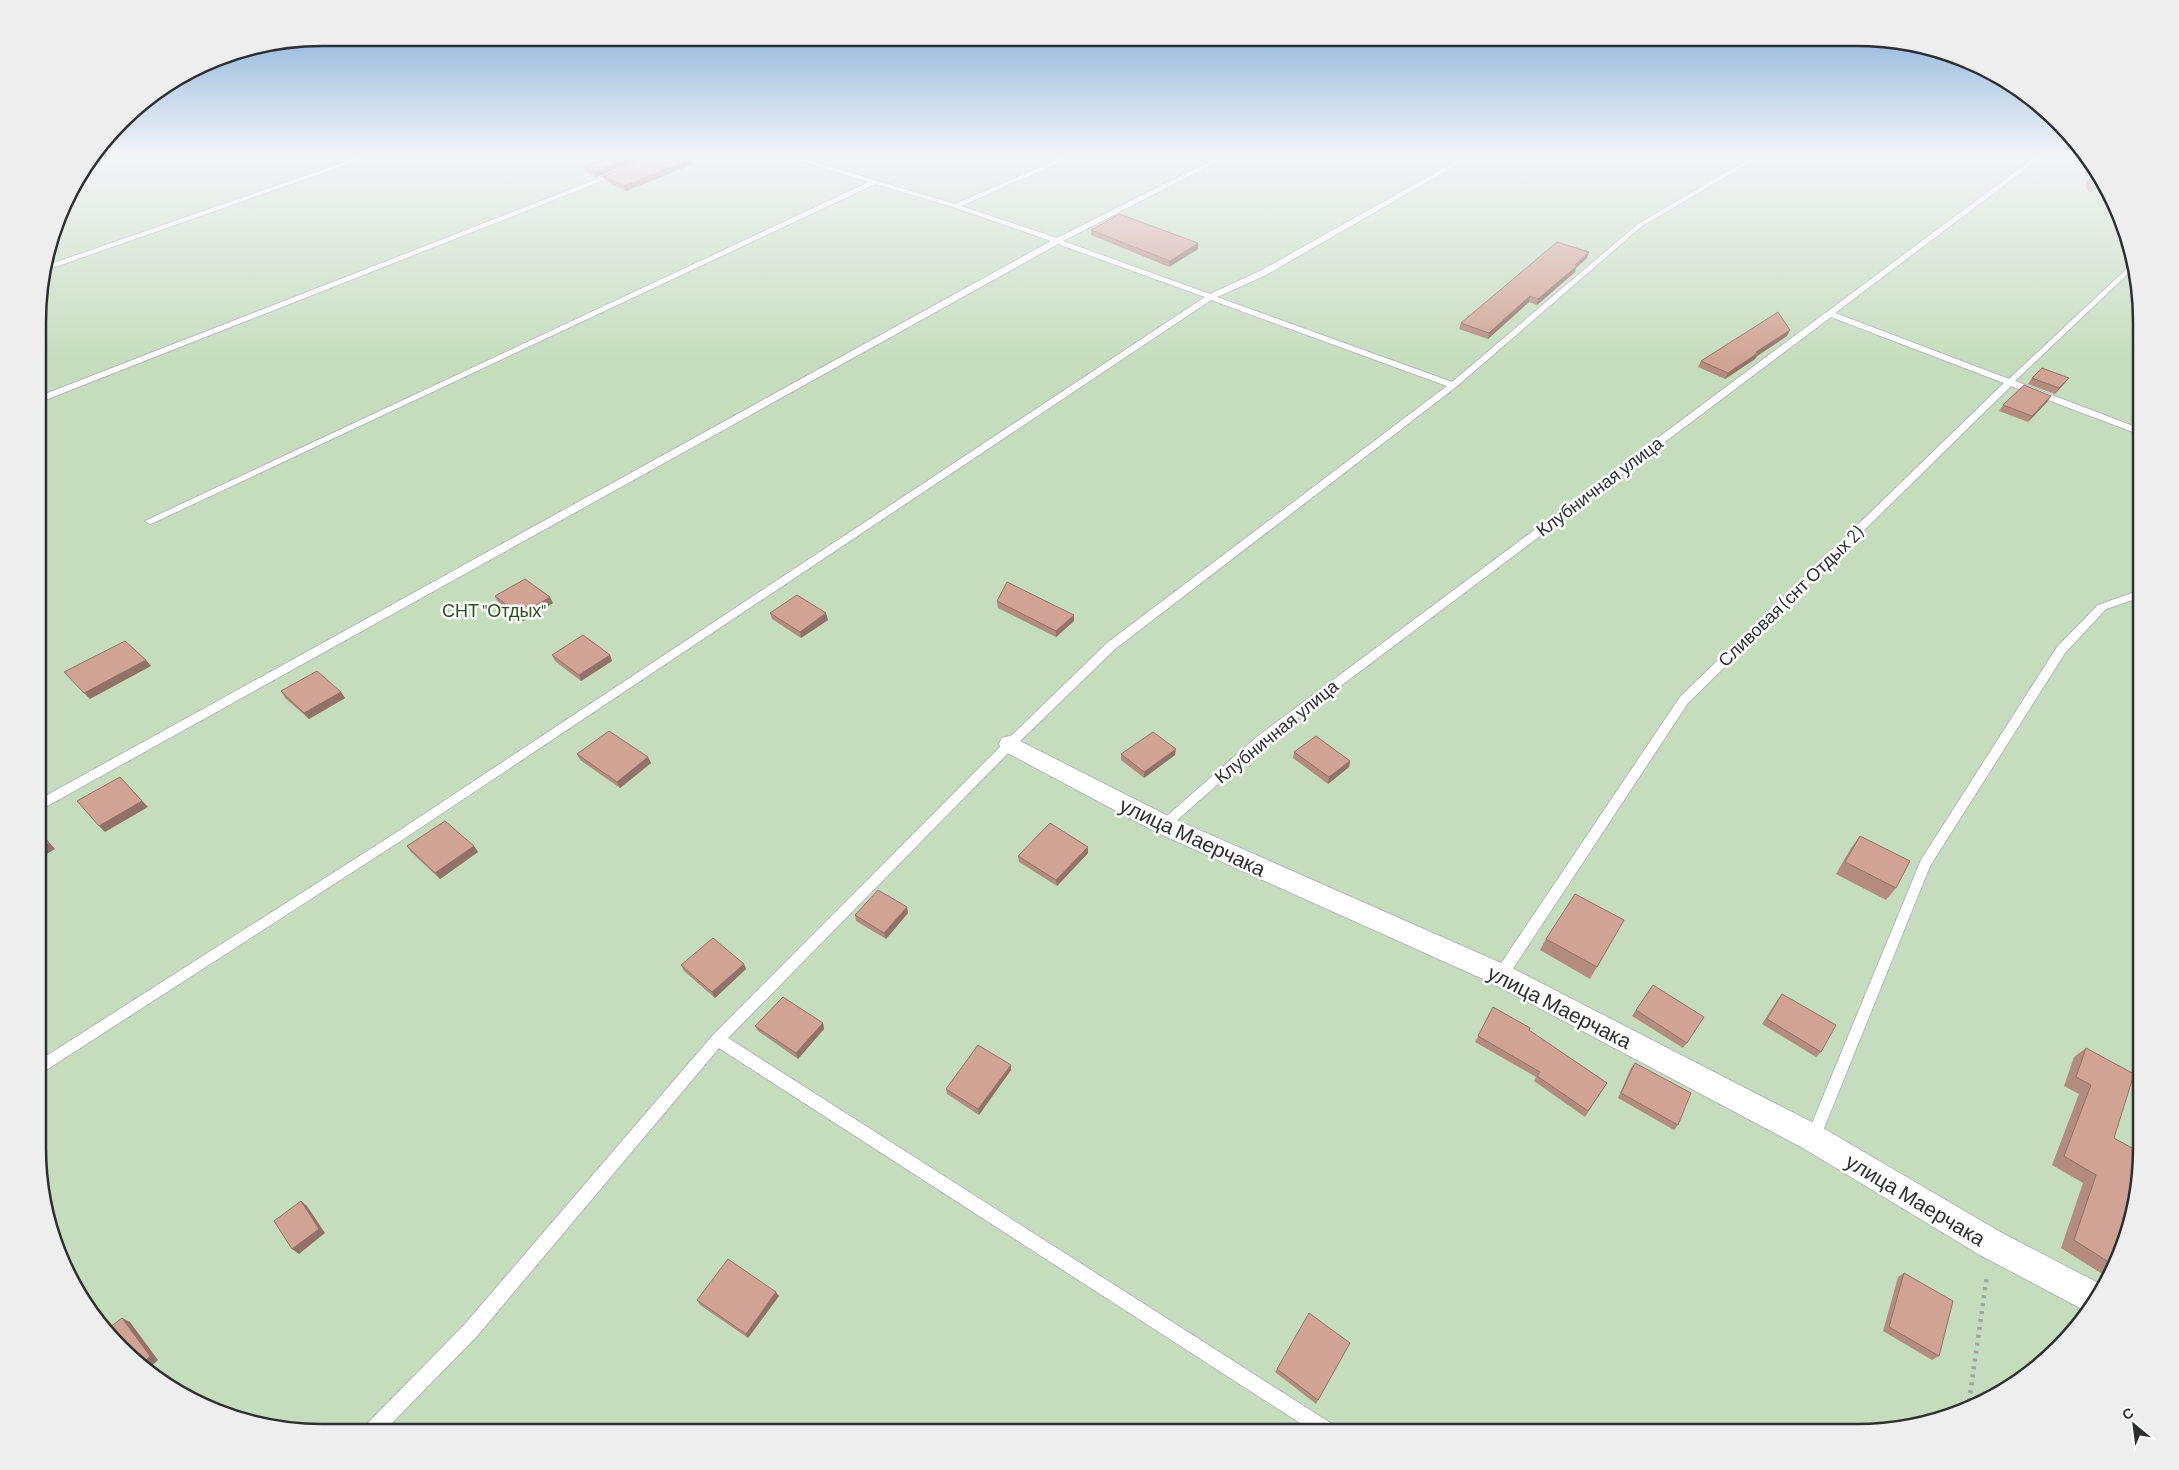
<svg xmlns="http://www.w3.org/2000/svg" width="2179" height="1470" font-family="Barlow,sans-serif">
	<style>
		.green { fill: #c5ddbc }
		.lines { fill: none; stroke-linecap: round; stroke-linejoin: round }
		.lane-casing { stroke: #b4b6be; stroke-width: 2 }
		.street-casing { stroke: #b4b6be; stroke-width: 2 }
		.path { stroke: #a1a3a9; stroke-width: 4.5; stroke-dasharray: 3 5; stroke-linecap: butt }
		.lane { fill: #fff; fill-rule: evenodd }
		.street { fill: #fff; fill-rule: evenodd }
		.wall { fill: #b38c7f }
		.shaded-wall { fill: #927268 }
		.building { fill: #d0a394; stroke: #927268 }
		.labels { text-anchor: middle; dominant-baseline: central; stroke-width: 5; stroke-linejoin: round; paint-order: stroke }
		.street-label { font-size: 18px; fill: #2e2f32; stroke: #fff }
		.park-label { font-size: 18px; fill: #2b4f1d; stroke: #fff }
		.near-street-label { font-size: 21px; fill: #2e2f32; stroke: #fff }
		.rim { fill: none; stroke: #2e2f32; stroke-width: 2.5 }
	</style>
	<rect width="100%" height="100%" fill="#e7e9f1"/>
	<path class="green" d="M98 156H2082L2104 180 2132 248 2141 303V1167L2126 1240 2083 1321 2044 1362 1983 1403 1931 1423 1858 1432H303L230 1417 149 1374 75 1290 40 1185V285L67 196Z"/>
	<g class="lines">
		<g class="lane-casing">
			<path id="lane" d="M362 156H371L55 267 48 265Z
				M785 156H794L955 204 1066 156H1074L961 206 1057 238 1220 156H1228L1063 241 1210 294 1260 271 1465 156H1472L1266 275 1217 297 1452 382 1638 224 1754 156H1761L1642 226 1456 387 1115 649 1014 747 728 1038 1335 1426 1337 1432H1314L719 1048 477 1336 383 1432H362L365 1426 465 1324 713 1035 1006 741 1107 643 1447 386 1211 300 402 840 40 1074V1060L394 834 1205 297 1058 244 40 810V799L1051 241 953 207 875 184 153 523 150 524 145 521 869 182Z
				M2036 156H2043L1835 313 2009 379 2134 262 2135 267 2015 381 2141 429V435L2011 386 1688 703 1506 979 1501 981 1496 979 1494 975 1496 971 1680 697 2004 383 1831 317 1266 742 1168 828H1160L1158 825 1160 822 1258 736Z
				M2060 156C2070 156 2083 157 2090 165Z
				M618 171 620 172V174L40 402V396Z
				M2141 587V597L2106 609 2065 653 1930 866 1818 1143 1813 1145 1808 1143 1806 1138 1921 860 2057 647 2098 605 2135 592 2137 588Z"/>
		</g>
		<g class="street-casing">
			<path id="street" d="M1010 736 1172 818 1510 967 1823 1128 2002 1233 2102 1285 2088 1312 2084 1310 1980 1255 1803 1148 1492 983 1156 832 1002 750 999 744 1002 738Z"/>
		</g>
		<path class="path" d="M1968 1409 1987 1275"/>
		<use href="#lane" class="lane"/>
		<use href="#street" class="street"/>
	</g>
	<path class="wall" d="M611 156H651L596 177 585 172 584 167Z
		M1506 156H1534L1526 161Z
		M691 159 693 164 626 191 605 181 603 176Z
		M2090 177 2104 180 2090 193 2085 186Z
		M1091 230 1198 249 1169 267 1091 235Z
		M1587 258 1576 268 1575 272 1537 305 1529 302 1488 339 1459 329 1461 323Z
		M1787 336 1757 356 1755 359 1725 379 1698 367 1701 361Z
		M2032 378H2069L2064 384 2055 394 2028 384Z
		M2051 396 2047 402 2028 422 1999 411 2003 405Z
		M495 596 553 603 523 621 498 603Z
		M997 601 1074 615V621L1056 637 998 608Z
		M770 613 828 620 801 638 772 619Z
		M552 655H610L612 661 581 681 555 661Z
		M281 691 341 692 345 698 309 719 285 698Z
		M1294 752 1350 761 1349 767 1328 784 1293 758Z
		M577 754 648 757 651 763 620 788 580 760Z
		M1121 754 1175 755 1144 778 1121 760Z
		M1860 836 1896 888 1886 900 1836 874 1851 848Z
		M407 846H474L478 852 440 879 411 852Z
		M1088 853 1057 886 1019 862 1018 856Z
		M908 913 886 939 856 921 855 915Z
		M1624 920 1590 979 1540 950 1546 939Z
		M744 964 746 969 715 998 684 971 681 965Z
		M1653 985 1687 1043 1683 1048 1632 1016Z
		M1782 994 1821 1052 1816 1057 1762 1024 1778 999Z
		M1493 1007 1607 1083 1585 1117 1534 1081 1536 1077 1475 1042Z
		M823 1023 824 1029 798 1059 758 1031 755 1026Z
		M2086 1048 2114 1138 2126 1240 2107 1277 2061 1248 2083 1183 2052 1165 2079 1094 2064 1086 2074 1057Z
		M1635 1063 1678 1125 1674 1130 1618 1098 1631 1068Z
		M1011 1065V1070L979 1115 947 1094 946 1089Z
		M1904 1273 1939 1356 1932 1360 1883 1331 1898 1277Z
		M779 1296 748 1338 700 1305 697 1300Z
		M1350 1343 1316 1404 1275 1372 1277 1369Z"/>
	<path class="shaded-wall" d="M636 156H651L596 177 595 172Z
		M1527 156H1534L1526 161Z
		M691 159 693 164 626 191 624 186Z
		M2103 179 2105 183 2090 193 2096 184Z
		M1198 243V249L1169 267 1170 261Z
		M1589 252 1587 258 1576 268 1575 272 1537 305 1538 299Z
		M1530 296 1529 302 1488 339 1489 333Z
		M1790 330 1787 336 1757 356 1755 359 1725 379 1728 373 1756 352Z
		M2069 378 2064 384 2055 394 2059 388Z
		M2051 396 2047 402 2028 422 2032 416Z
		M550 597 553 603 523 621 520 615Z
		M826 613 828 620 801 638 800 632Z
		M1074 615V621L1056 637V631Z
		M610 655 612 661 581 681 579 675Z
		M146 660 151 666 90 699 84 693Z
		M341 692 345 698 309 719 304 713Z
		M1176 749 1175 755 1144 778V772Z
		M648 757 651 763 620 788 617 782Z
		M1350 761 1349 767 1328 784 1329 777Z
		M120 777 148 807 105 832 99 826Z
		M40 832 55 849 40 858Z
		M474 846 478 852 440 879 435 873Z
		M1088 847V853L1057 886 1056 880Z
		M907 907 908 913 886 939 884 933Z
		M744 964 746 969 715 998 712 992Z
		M823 1023 824 1029 798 1059 796 1053Z
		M1011 1065V1070L979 1115 978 1109Z
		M301 1201 307 1206 325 1233 299 1254 292 1249Z
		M776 1292 779 1296 748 1338 746 1334Z
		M122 1318 130 1322 158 1360 146 1371 141 1365Z"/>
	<path class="building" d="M611 156H636L595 172 584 167Z
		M654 156H685L691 159 624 186 603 176Z
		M2096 171 2103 179 2096 184 2090 177Z
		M1119 214 1198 243 1170 261 1091 230Z
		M1557 242 1589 252 1575 265 1577 266 1538 299 1530 296 1489 333 1461 323Z
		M1778 312 1790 330 1756 352 1758 353 1728 373 1701 361Z
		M2042 368 2069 378 2059 388 2032 378Z
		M2024 385 2051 396 2032 416 2003 405Z
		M525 579 550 597 520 615 495 596Z
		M1007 582 1074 615 1056 631 997 601Z
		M797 595 826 613 800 632 770 613Z
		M583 635 610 655 579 675 552 655Z
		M125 641 146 660 84 693 64 672Z
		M317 671 341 692 304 713 281 691Z
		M609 731 648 757 617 782 577 754Z
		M1153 732 1176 749 1144 772 1121 754Z
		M1316 736 1350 761 1329 777 1294 752Z
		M120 777 142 801 99 826 77 801Z
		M445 821 474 846 435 873 407 846Z
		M1050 823 1088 847 1056 880 1018 856Z
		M40 833 49 843 40 848Z
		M1860 836 1910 861 1896 888 1845 862Z
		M878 890 907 907 884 933 855 915Z
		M1575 894 1624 920 1597 967 1546 939Z
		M713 938 744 964 712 992 681 965Z
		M1653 985 1704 1017 1687 1043 1636 1010Z
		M1782 994 1836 1025 1821 1052 1767 1019Z
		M783 997 823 1023 796 1053 755 1026Z
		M1493 1007 1530 1028 1529 1030 1607 1083 1588 1111 1537 1076 1540 1072 1478 1036Z
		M978 1045 1011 1065 978 1109 946 1089Z
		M2086 1048 2134 1074 2114 1138 2141 1153V1167L2126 1240 2113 1265 2074 1240 2096 1175 2064 1156 2091 1085 2076 1077Z
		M1635 1063 1691 1093 1678 1125 1621 1093Z
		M301 1201 319 1229 292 1249 274 1221Z
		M728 1259 776 1292 746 1334 697 1300Z
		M1904 1273 1953 1301 1939 1356 1889 1327Z
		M1309 1313 1350 1343 1318 1400 1277 1369Z
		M122 1318 150 1356 141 1365 109 1328Z"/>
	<linearGradient id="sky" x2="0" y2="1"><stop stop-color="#7daad6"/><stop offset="0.43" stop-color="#f4f5f9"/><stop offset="1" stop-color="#f4f5f9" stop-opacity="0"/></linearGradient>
	<rect width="2179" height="362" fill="url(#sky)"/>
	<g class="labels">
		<g class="street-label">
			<text transform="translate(1599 486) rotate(-37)">Клубничная улица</text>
			<text transform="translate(1790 596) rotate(-44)">Сливовая (снт Отдых 2)</text>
			<text transform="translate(1276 731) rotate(-39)">Клубничная улица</text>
		</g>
		<g class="park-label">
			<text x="494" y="610">СНТ "Отдых"</text>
		</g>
		<g class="near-street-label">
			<text transform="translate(1193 836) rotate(25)">улица Маерчака</text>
			<text transform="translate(1560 1006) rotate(27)">улица Маерчака</text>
			<text transform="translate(1916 1199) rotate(31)">улица Маерчака</text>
		</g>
	</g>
	<path d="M0 0H2179V1470H0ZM322 46H1857A276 276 0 0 1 2133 322V1148A276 276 0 0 1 1857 1424H322A276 276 0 0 1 46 1148V322A276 276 0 0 1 322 46Z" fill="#eeeeef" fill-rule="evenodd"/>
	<path class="rim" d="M322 46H1857A276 276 0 0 1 2133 322V1148A276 276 0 0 1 1857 1424H322A276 276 0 0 1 46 1148V322A276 276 0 0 1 322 46Z"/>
	<g transform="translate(2134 1425) rotate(331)" stroke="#ffffff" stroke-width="4" paint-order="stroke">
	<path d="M0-4L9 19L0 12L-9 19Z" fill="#2e2f32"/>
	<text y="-8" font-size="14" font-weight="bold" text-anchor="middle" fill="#2e2f32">С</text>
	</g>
</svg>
